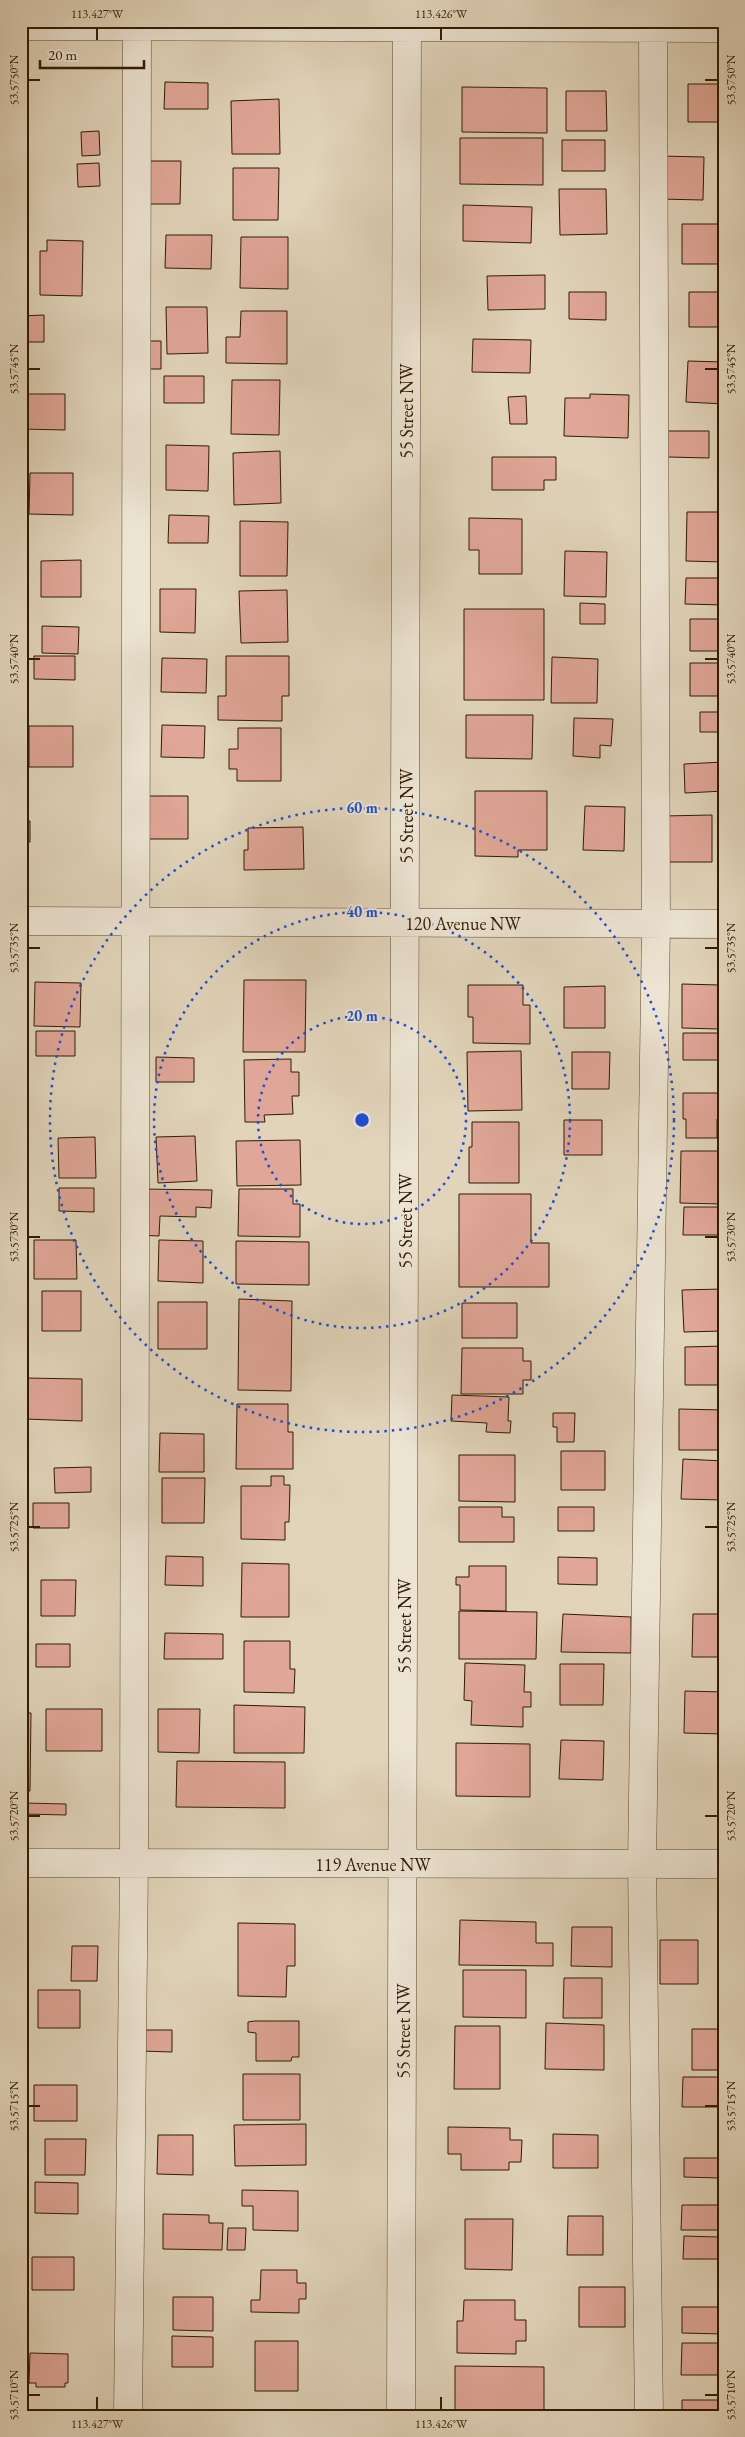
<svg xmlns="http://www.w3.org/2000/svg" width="745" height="2437" font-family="'EB Garamond',serif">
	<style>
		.building { fill: #e0a697; stroke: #311b00 }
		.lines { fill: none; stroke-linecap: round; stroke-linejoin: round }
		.minor-casing { stroke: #5d492e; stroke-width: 29 }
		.minor { stroke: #ece3d2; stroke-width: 28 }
		.ticks { fill: none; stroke: #311b00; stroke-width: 2 }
		.ring { fill: none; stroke: #1d4ed8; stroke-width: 2.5; stroke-dasharray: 2.5 5 }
		.labels { text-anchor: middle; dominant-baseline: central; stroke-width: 4; stroke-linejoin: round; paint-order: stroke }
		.street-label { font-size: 18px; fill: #311b00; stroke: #ece3d2 }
		.centre { fill: #1d4ed8; stroke: #ece3d2; stroke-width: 2.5 }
		.ring-label { font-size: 15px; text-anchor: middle; font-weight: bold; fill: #1d4ed8; stroke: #ece3d2; stroke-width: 4; stroke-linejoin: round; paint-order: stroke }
		.neatline { fill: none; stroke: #311b00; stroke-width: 2 }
		.ticks-label { font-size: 12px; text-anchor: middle; fill: #311b00 }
	</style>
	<rect width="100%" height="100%" fill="#e1d4ba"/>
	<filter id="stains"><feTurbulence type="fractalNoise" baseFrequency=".004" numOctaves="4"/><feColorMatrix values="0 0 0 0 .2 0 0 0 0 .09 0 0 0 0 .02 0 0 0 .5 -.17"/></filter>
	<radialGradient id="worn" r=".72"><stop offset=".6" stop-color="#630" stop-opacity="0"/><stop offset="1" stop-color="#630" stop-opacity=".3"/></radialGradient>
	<path class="building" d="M165 82 208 83V109H164Z
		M688 84H724V122H688Z
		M462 87 547 88V133L462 132Z
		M566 91H606L607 131H566Z
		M279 99 280 154H232L231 101Z
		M99 131 100 155 82 156 81 132Z
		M460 138H543V185L460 184Z
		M562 140H605V171H562Z
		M660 156 704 157 703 200 659 199Z
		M137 161H181L180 204H137Z
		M99 163 100 186 78 187 77 164Z
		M233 168H279L278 220H233Z
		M559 189H606L607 234 560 235Z
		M463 205 532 207 531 243 463 241Z
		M682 224H724V264H682Z
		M166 235H212L211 269 165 268Z
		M241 237H288V289L240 288Z
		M47 240 83 241 82 296 40 295V251H47Z
		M545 275V309L488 310 487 276Z
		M569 292H606V320L569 319Z
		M689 292H724V327H689Z
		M166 307H207L208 353 167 354Z
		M241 311H287V364L226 363V337H240Z
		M44 315V342H21V316Z
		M473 339 531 340 530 373 472 372Z
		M141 341H161V369H140Z
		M688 361 724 362V404L686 402Z
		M164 376H204V403H164Z
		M232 380H280L279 435 231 434Z
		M23 394H65V430L22 429Z
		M590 394 629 395 628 438 564 436 565 398H590Z
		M526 396 527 424H510L508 397Z
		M668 431H709V458L668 457Z
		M166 445 209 446 208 491 166 490Z
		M280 451 281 503 234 505 233 453Z
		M492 457H556V480H544V490H492Z
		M30 473H73V515L29 514Z
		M21 481H23V535H21Z
		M687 512H724V562L686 561Z
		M169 515 209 516 208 543H168Z
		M469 518 522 519V574H479V550H469Z
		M240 521 288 522 287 576H240Z
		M565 551 607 552 606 597 564 596Z
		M81 560V597H41V561Z
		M686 578H724V605L685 604Z
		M160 589H196L195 633 160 632Z
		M287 590 288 642 241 643 239 591Z
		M580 603 605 604V624H580Z
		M464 609H544V700H464Z
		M690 619H724V651H690Z
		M42 626 79 627 78 654 42 653Z
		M34 656H75V680L34 679Z
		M226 656H289V696H282V721L218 720V696H226Z
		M552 657 598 659 597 703H551Z
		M162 658 207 659 206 693 161 692Z
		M690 663H724V696H690Z
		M700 712H724V732H700Z
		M466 715H533L532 759 466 758Z
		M574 718 613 719 611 746 600 745V758L573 756Z
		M162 725 205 726 204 758 161 757Z
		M29 726H73V767H29Z
		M238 728H281V781H237V769H229V749H238Z
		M724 762V791L685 793 684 764Z
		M475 791H547V850H518V857L475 856Z
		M137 796H188V839H136Z
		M21 799H23L22 821H30V842H22V855Z
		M585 806 625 807 624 851 583 850Z
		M712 815V862H663V816Z
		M303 827 304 869 244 870V850H248V828Z
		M244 980H306L305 1052H243Z
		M35 982 81 983 80 1027 34 1026Z
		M682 984 719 985 718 1029 682 1028Z
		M468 985H523V1005H530V1044L473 1043V1017H468Z
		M605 986V1028H564V987Z
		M36 1031H75V1056H36Z
		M683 1033H724V1060H683Z
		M521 1051 522 1110 468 1111 467 1052Z
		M572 1052H610L609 1089H572Z
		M156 1057 194 1058V1082H156Z
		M291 1059V1072H299V1096H292L293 1114 264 1115 265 1122H245L244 1060Z
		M683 1093H724V1119H717V1138H686V1119H683Z
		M564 1120H602V1155H564Z
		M472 1122H519V1183H469V1147H472Z
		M195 1136 197 1181 158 1183 156 1137Z
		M95 1137 96 1178H59L58 1138Z
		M300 1140 301 1185 237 1186 236 1141Z
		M719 1146H724L721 1204 680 1203 681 1151H719Z
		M59 1188H94V1212L59 1211Z
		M142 1189 212 1190 211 1208 196 1207V1217L160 1216 159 1236 136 1235Z
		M239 1189H293V1204H300V1237L238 1236Z
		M459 1194H531V1243H549V1287H459Z
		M684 1207H724V1235H683Z
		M34 1240H76L77 1279H34Z
		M159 1240 203 1241V1283L158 1281Z
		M236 1241 309 1242V1285L236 1284Z
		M722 1289 723 1331 684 1332 682 1290Z
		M42 1291H81V1331H42Z
		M239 1299 292 1301 291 1391 238 1390Z
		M158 1302H207V1349H158Z
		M462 1303H517V1338H462Z
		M724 1346V1385H685V1347Z
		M462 1348H523V1361H531V1380H523V1394H461Z
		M25 1378 82 1379V1421L24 1419Z
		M452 1395 509 1397 508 1421H511L510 1433 486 1432 487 1423 451 1421Z
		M237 1404H288V1432H293V1469H236Z
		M679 1409 724 1410V1450H679Z
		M553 1413H575L574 1442H557V1427H553Z
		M160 1433 204 1434V1472H159Z
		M561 1451H605V1490H561Z
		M459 1455H515V1502L459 1501Z
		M683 1459 724 1461V1500L681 1499Z
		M91 1467V1492L55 1493 54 1468Z
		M271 1476H284V1485H290L289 1522H285V1540L241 1539V1486H271Z
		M162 1478H205L204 1523H162Z
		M33 1503H69V1528H33Z
		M459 1507H502V1517H514V1542H459Z
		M558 1507H594V1531H558Z
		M166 1556 203 1557V1586L165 1585Z
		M558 1557 597 1558V1585L558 1584Z
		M242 1563 289 1564V1617H241Z
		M469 1566H506V1611L460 1610V1585H456V1577H469Z
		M41 1580H76L75 1616H41Z
		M459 1611 537 1612 536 1659H459Z
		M563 1614 631 1617V1653L561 1652Z
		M693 1614H724V1657H692Z
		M165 1633 223 1634V1659H164Z
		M244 1641H290V1669H295L294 1693 244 1692Z
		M36 1644H70V1667H36Z
		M465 1663 525 1665 524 1692H531V1707H523V1727L471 1725 472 1701 464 1700Z
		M560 1664H604L603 1705H560Z
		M685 1691 724 1692V1734L684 1733Z
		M234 1705 305 1707 304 1753H234Z
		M46 1709H102V1751H46Z
		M158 1709H200L199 1753 158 1752Z
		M21 1713H31L30 1791H21Z
		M561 1740 604 1741 603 1780 559 1779Z
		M456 1743 530 1744V1797L456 1796Z
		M177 1761 285 1762V1808L176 1807Z
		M24 1803 66 1804V1815L24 1814Z
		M460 1920 536 1922V1943H553V1966L459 1965Z
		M238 1923 295 1924V1966H287L286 1997 238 1996Z
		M572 1927H612V1967L571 1966Z
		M660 1940H698V1984H660Z
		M72 1946H98L97 1981H71Z
		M463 1970H526V2018L463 2017Z
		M564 1978H602V2018H563Z
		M38 1990H80V2028H38Z
		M255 2021H299V2057H292L291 2061H256V2033L248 2032V2022Z
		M546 2023 604 2025V2070L545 2069Z
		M455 2026H500V2089H454Z
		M692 2029H724V2070H692Z
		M140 2030H172V2052L140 2051Z
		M243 2074H300V2120H243Z
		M683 2077H718V2107H682Z
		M34 2085H77V2121H34Z
		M306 2124V2165L235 2166 234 2125Z
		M448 2127 510 2128V2140H522L521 2162H509V2170H461V2154H448Z
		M553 2134 598 2135V2168H553Z
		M158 2135H193V2175L157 2174Z
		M45 2139H86L85 2175H45Z
		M684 2158H719V2178L684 2177Z
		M35 2182 78 2183V2214L35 2213Z
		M242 2190 298 2191V2231L253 2230V2206H242Z
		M682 2205H721V2230H681Z
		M163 2214 209 2215V2223H223L222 2250 163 2249Z
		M568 2216H603V2255H567Z
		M465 2219H513L512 2270 465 2269Z
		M228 2228H246L245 2250H227Z
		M684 2236 718 2237V2259H683Z
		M32 2257H74V2290H32Z
		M261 2270H297V2283H306V2299H299V2313L251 2312V2300H260Z
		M579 2287H625V2327H579Z
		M173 2297H213V2331L173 2330Z
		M464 2300H515V2320H526V2341H516V2354L457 2353V2321H463Z
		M682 2307H722V2334L682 2333Z
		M172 2336 213 2337V2367H172Z
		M255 2341H298V2391H255Z
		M682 2343H722V2375H681Z
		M30 2353 68 2354V2383H65V2387H36V2383H29Z
		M455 2366 544 2367V2416H455Z
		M682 2400H718L717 2416H682Z"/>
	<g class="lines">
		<g class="minor-casing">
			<path id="minor" d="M21 26 724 28
				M21 921 724 924
				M21 1863 724 1864
				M128 2416 134 1863 137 26
				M401 2416 407 27
				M649 2416 642 1864 656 924 653 28"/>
		</g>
		<use href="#minor" class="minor"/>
	</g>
	<path class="ticks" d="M97 28V40M441 28V40M28 80H40M705 80H718M28 369H40M705 369H718M28 659H40M705 659H718M28 948H40M705 948H718M28 1237H40M705 1237H718M28 1527H40M705 1527H718M28 1816H40M705 1816H718M28 2106H40M705 2106H718M28 2395H40M705 2395H718M97 2397V2410M441 2397V2410"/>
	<g class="ring">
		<circle cx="362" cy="1120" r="104"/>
		<circle cx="362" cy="1120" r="208"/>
		<circle cx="362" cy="1120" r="312"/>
	</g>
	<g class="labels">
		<g class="street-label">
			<text transform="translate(406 411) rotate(-90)">55 Street NW</text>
			<text transform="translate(406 816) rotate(-90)">55 Street NW</text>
			<text x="463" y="923">120 Avenue NW</text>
			<text transform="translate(405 1221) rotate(-90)">55 Street NW</text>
			<text transform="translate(404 1626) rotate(-90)">55 Street NW</text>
			<text x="373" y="1864">119 Avenue NW</text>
			<text transform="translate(403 2031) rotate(-90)">55 Street NW</text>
		</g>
	</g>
	<circle cx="362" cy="1120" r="8" class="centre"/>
	<g class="ring-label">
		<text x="362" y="813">60 m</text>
		<text x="362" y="917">40 m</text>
		<text x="362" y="1021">20 m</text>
	</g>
	<rect width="745" height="2437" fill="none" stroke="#e1d4ba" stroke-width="55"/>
	<path d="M40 60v8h104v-8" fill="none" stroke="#311b00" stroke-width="2.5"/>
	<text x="48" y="60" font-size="15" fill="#311b00" stroke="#ece3d2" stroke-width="4" paint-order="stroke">20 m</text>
	<rect x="28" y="28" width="690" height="2382" class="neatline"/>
	<g class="ticks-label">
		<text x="97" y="18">113.427°W</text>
		<text x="441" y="18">113.426°W</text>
		<text transform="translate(14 80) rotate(-90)" y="4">53.5750°N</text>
		<text transform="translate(731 80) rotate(-90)" y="4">53.5750°N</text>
		<text transform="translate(14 369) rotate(-90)" y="4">53.5745°N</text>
		<text transform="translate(731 369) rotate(-90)" y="4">53.5745°N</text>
		<text transform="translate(14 659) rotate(-90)" y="4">53.5740°N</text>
		<text transform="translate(731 659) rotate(-90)" y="4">53.5740°N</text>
		<text transform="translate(14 948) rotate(-90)" y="4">53.5735°N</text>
		<text transform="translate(731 948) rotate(-90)" y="4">53.5735°N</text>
		<text transform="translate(14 1237) rotate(-90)" y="4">53.5730°N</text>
		<text transform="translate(731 1237) rotate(-90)" y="4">53.5730°N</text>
		<text transform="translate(14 1527) rotate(-90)" y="4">53.5725°N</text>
		<text transform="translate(731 1527) rotate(-90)" y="4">53.5725°N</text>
		<text transform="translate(14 1816) rotate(-90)" y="4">53.5720°N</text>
		<text transform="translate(731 1816) rotate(-90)" y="4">53.5720°N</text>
		<text transform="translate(14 2106) rotate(-90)" y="4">53.5715°N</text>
		<text transform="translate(731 2106) rotate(-90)" y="4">53.5715°N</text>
		<text transform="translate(14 2395) rotate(-90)" y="4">53.5710°N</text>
		<text transform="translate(731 2395) rotate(-90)" y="4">53.5710°N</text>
		<text x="97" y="2428">113.427°W</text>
		<text x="441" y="2428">113.426°W</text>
	</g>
	<rect width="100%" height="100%" filter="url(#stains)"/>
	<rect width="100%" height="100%" fill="url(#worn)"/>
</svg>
